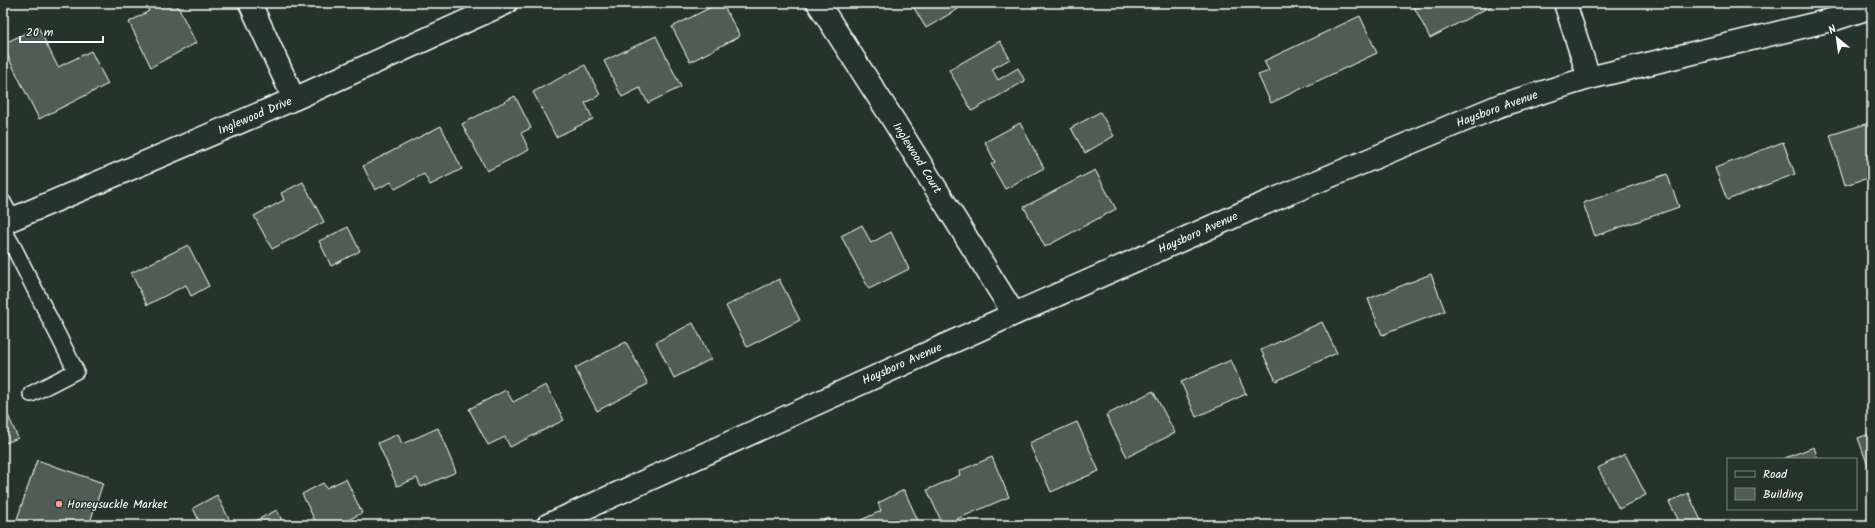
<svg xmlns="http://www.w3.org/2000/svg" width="1875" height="528" font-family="Kalam,sans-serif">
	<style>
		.building { fill: #515c57; stroke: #fff }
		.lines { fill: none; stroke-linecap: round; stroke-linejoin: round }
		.service-casing { stroke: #fff; stroke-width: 18 }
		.minor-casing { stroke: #fff; stroke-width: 25 }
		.service { stroke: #26332d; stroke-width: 15 }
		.minor { stroke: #26332d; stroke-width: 22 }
		.poi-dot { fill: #ff9aa2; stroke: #26332d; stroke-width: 1.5 }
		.labels { text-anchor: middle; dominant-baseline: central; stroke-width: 3; stroke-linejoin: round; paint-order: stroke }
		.street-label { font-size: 12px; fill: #fff; stroke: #26332d }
		.poi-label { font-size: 12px; fill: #fff; stroke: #26332d; text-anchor: start }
	</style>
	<rect width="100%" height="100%" fill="#26332d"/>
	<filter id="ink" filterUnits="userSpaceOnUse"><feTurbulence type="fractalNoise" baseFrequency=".025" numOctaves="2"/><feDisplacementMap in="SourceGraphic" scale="8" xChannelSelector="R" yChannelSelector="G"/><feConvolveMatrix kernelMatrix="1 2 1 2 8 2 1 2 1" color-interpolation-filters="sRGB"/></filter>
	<g filter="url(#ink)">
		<path class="building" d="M145 3H176L196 43 151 67 129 22 149 11Z
			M719 3H722L740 36 690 62 672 27Z
			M911 3H954L958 9 926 28Z
			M1412 3H1497L1430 38Z
			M1360 16 1377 53 1271 103 1258 75 1269 71 1264 61Z
			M38 27 58 67 91 51 108 84 39 119 3 47V44Z
			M656 36 681 87 648 103 640 88 622 97 604 61Z
			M1000 41 1010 59 992 69 998 80 1018 68 1025 81 972 111 949 70Z
			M585 65 600 95 585 103 593 119 556 137 533 92Z
			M515 96 531 128 521 133 529 150 487 171 462 124Z
			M1100 112 1114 136 1085 153 1071 128Z
			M1872 122V177L1845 185 1830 135Z
			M1020 123 1044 168 1005 189 991 164 995 162 985 142Z
			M441 126 462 169 430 185 424 174 395 189 391 182 375 190 363 166Z
			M1783 142 1795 174 1727 200 1715 168Z
			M1095 170 1116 209 1045 247 1024 207Z
			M1667 174 1679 207 1595 236 1583 203Z
			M303 182 324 222 272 249 254 216 284 200 281 193Z
			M862 225 871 243 891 232 909 269 869 289 841 236Z
			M348 227 360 251 331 266 319 241Z
			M188 245 209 286 191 296 186 285 147 305 131 273Z
			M1431 274 1445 311 1382 335 1368 299Z
			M779 279 800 320 747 347 726 306Z
			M1322 322 1337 353 1276 381 1261 350Z
			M693 323 711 359 674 378 656 342Z
			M626 342 648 384 597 411 575 368Z
			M1231 360 1246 394 1196 417 1181 382Z
			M546 385 564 420 510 447 505 437 488 445 469 409 506 390 513 402Z
			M1153 391 1175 433 1127 457 1106 415Z
			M3 404 18 438 3 444Z
			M1077 422 1099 471 1051 492 1029 443Z
			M438 428 456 472 421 487 417 478 397 486 378 443 398 434 402 444Z
			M1872 433V474H1871L1858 438Z
			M1814 447 1818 459H1782Z
			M1625 454 1646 495 1619 509 1598 468Z
			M992 457 1009 497 943 525 927 490 960 475 959 471Z
			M37 460 103 483 89 525H15Z
			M346 479 362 513 338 525H317L302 494 323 483 326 488Z
			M904 490 920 525H863L861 520 881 511 878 503Z
			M1688 493 1703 525H1681L1669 502Z
			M217 495 232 525H201L193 508Z
			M277 510 284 525H247Z
			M829 518 832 525H813Z"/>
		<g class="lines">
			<g class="service-casing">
				<path id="service" d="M3 202 12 219
					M3 229 13 246 76 371 31 394"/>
			</g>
			<g class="minor-casing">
				<path id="minor" d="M250 3 294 99
					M818 3 892 118 1014 314
					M1565 3 1589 78
					M3 223 294 99 506 3
					M548 525 1014 314 1256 207 1501 105 1589 78 1835 19 1872 7"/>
			</g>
			<use href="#service" class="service"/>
			<use href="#minor" class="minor"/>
		</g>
	</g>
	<circle class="poi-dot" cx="59" cy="504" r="4"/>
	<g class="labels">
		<g class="street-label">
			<text transform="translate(1497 109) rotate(-20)">Haysboro Avenue</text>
			<text transform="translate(255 116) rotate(-23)">Inglewood Drive</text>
			<text transform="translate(917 158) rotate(58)">Inglewood Court</text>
			<text transform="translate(1198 233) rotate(-24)">Haysboro Avenue</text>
			<text transform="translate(902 364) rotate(-24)">Haysboro Avenue</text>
		</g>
		<g class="poi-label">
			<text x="67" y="504">Honeysuckle Market</text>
		</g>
	</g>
	<rect width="1875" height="528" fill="none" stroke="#26332d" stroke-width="16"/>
	<rect x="8" y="8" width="1859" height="512" fill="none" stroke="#fff" stroke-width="1.5" filter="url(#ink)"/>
	<rect x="1727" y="458" width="130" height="52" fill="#26332d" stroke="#7d8581"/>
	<rect x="1735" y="471" width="20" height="6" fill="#26332d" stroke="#7d8581"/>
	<text x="1763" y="478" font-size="12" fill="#ffffff">Road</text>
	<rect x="1735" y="488" width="20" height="12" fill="#515c57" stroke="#7d8581"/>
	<text x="1763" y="498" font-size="12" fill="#ffffff">Building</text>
	<g transform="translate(1837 38) rotate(331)" stroke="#26332d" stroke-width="3" paint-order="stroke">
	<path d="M0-3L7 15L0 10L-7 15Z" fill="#ffffff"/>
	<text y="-6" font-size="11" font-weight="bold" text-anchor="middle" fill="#ffffff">N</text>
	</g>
	<path d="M20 36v6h83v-6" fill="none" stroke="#ffffff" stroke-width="2"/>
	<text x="26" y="36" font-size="12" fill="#ffffff" stroke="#26332d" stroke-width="3" paint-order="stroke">20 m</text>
</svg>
